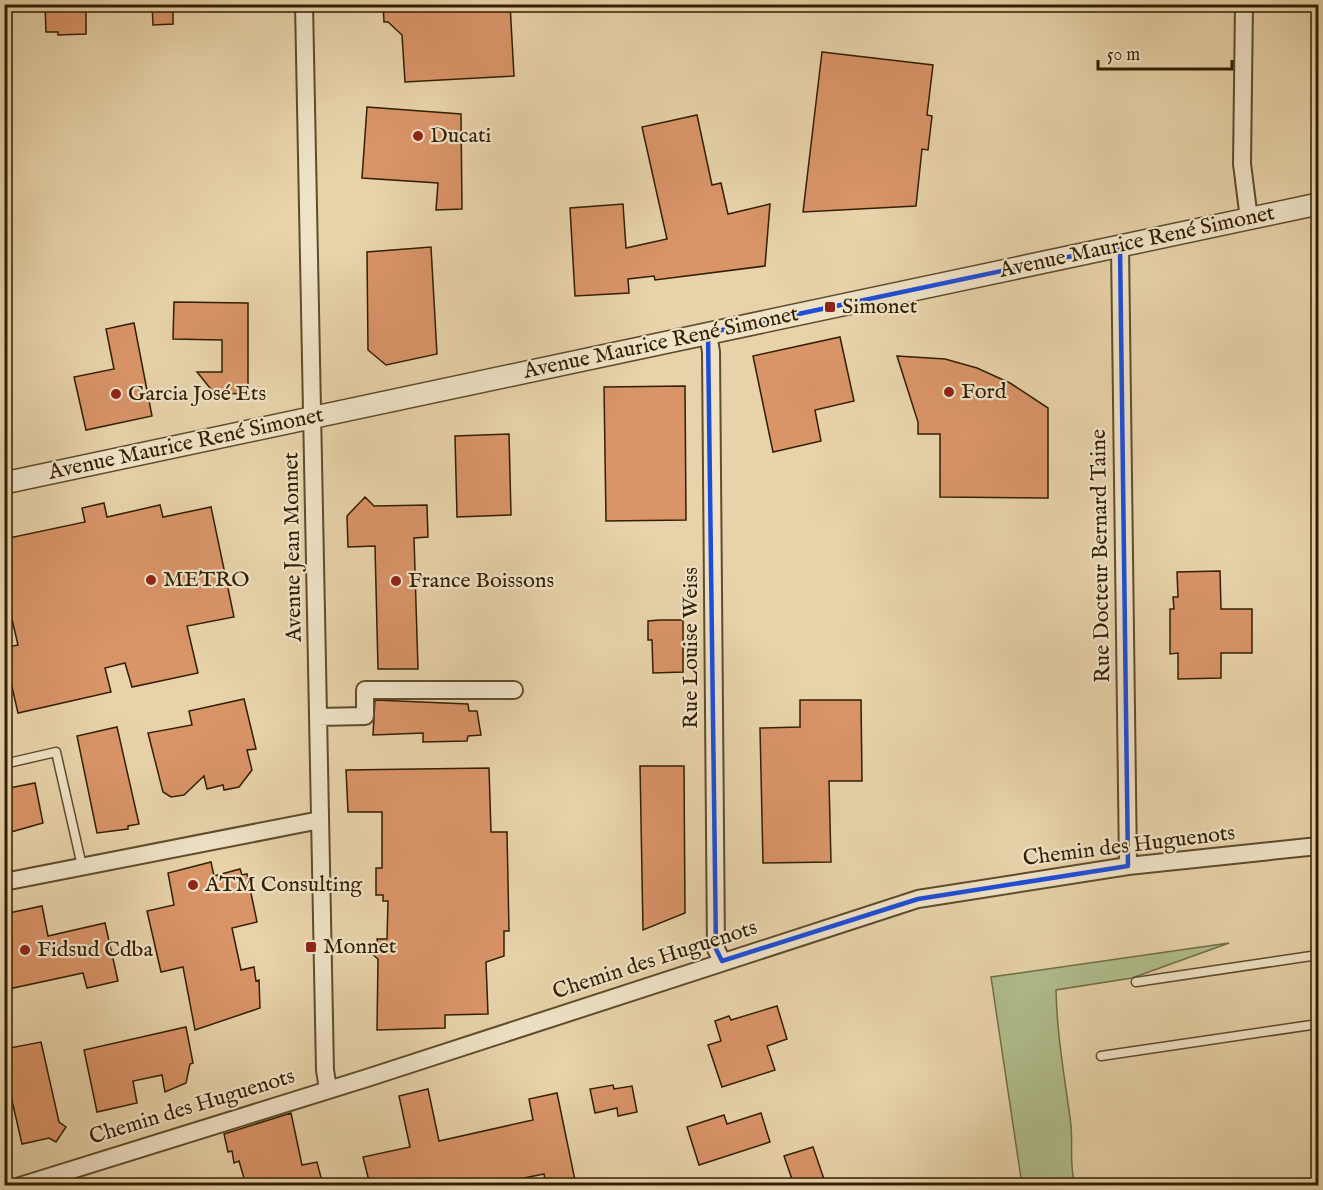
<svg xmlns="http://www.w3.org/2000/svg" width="1323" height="1190" font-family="'IM FELL English',serif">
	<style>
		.green { fill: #b0bd8c; stroke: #716e46; stroke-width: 1.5 }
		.building { fill: #d99468; stroke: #321f00; stroke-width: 1.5 }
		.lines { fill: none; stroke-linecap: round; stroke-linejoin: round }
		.service-casing { stroke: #5f4c2a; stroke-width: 11 }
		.minor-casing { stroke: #5f4c2a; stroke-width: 20 }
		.tertiary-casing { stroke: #5f4c2a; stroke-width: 24 }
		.service { stroke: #efe2c7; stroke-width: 8 }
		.minor { stroke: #efe2c7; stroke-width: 16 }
		.tertiary { stroke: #efe2c7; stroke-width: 21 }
		.marked { fill: none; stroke: #1d4ed8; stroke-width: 4.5; stroke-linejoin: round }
		.poi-dot { fill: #8f2418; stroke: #efe2c7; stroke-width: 2 }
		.labels { text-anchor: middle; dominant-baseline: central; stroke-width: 4.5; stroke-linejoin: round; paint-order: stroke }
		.poi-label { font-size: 22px; fill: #321f00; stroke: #efe2c7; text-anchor: start }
		.street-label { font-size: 22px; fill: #321f00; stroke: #efe2c7 }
	</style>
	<rect width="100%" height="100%" fill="#e7d2a9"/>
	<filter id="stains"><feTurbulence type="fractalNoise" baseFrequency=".00333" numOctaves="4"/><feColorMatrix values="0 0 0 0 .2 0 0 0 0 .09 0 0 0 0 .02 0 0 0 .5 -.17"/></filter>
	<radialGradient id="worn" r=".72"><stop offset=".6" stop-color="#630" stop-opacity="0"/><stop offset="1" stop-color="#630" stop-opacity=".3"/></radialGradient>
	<path class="green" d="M1229 943 1132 978 1056 990C1057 1036 1065 1080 1071 1125 1073 1146 1069 1165 1075 1185H1022L991 977Z"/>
	<path class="building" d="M45 4H86V34L58 35V32H46Z
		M152 4H173V24L153 25Z
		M383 4H510L514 76 405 82 402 35 388 22H384Z
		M822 52 933 65 927 115 932 116 928 150 922 149 916 206 803 212Z
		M367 107 461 114 462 209 436 210 438 183 362 178Z
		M697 115 712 185 721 183 728 214 770 204 765 266 655 280 654 276 628 279 629 293 575 296 570 208 623 204 626 248 667 239 642 127Z
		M431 247 437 354 386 365 368 350 367 252Z
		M174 302 248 303V394L215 393 210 388 197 372H222V340L173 339Z
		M134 323 152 416 86 430 74 377 114 369 106 329Z
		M840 337 854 401 815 410 821 441 773 452 753 356Z
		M897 356 945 359 977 368 1010 383 1048 408V498L940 497V434H918V422Z
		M685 386 686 520 606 521 604 387Z
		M509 434 511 515 457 517 455 436Z
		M365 497 374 506 427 505 428 537 414 538 418 669H378L375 546 348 547 347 516Z
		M104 503 107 517 160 505 163 517 211 507 234 617 187 626 198 673 132 687 125 663 105 668 111 692 18 713 4 652V648L18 645 4 585V539L85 522 82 508Z
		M1220 571 1221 609H1252V653H1221V678L1178 679V653L1170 654V609H1174L1173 597H1178L1177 572Z
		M660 620H683V672L653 673 652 640H648V621Z
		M244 699 256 749 247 750 252 770 239 787 224 790 223 785 207 789 204 776 184 795 171 797 163 792 148 733 192 725 189 711Z
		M375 700 468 704 469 711H477L481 735 468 736 467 741 423 742V733L373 735Z
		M800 700H861L862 781H829L831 862 763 863 760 728 800 727Z
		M117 727 139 824 128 826V829L97 833 77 736Z
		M640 766H684L685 913 643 930Z
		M489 768 491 832H507L509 931H504V956L486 962 488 1014 445 1015V1028L377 1030 378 959 372 954 378 948 377 939H387L388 901H383V895H376V868H382V812H348L346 770Z
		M35 783 43 823 11 832 10 829 4 830V789Z
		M211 862 214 876 240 869 242 875 247 874 257 922 232 928 241 970 254 967 256 981 259 980 260 1008 195 1030 183 967 161 972 147 911 174 905 168 873Z
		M42 906 48 936 105 923 118 981 87 988 83 973 4 990V914Z
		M777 1006 787 1039 767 1046 775 1070 722 1087 708 1045 721 1041 715 1021 729 1016 731 1020Z
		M186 1027 193 1063 190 1064 186 1083 165 1092 162 1075 133 1081 137 1103 97 1112 84 1050Z
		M41 1042 59 1122 66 1127 56 1142 49 1138 22 1144 4 1066V1049Z
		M613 1085 614 1089 632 1086 637 1112 618 1116 617 1108 595 1113 590 1089Z
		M428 1089 439 1141 533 1120 529 1099 557 1093 576 1185H546L544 1174 489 1185H370L363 1157 410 1147 399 1096Z
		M291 1113 302 1165 317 1162 323 1185H246L239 1161 234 1163 232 1151 228 1152 224 1134Z
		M761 1113 770 1142 699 1165 687 1127 724 1115 727 1124Z
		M813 1147 826 1185H794L784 1156Z"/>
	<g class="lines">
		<g class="service-casing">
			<path id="service" d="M4 764 56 752 82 866
				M1136 982 1318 955
				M1101 1056 1318 1024"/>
		</g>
		<g class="minor-casing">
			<path id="minor" d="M304 4 325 1070 328 1089
				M1244 4 1242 164 1249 219
				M1120 246 1128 866
				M708 333 711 352 716 949 722 961
				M318 717 365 716V690H514
				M4 882 320 820
				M20 1186 367 1078 918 899 1128 866 1318 846"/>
		</g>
		<g class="tertiary-casing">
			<path id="tertiary" d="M4 483 1318 204"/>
		</g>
		<use href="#service" class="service"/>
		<use href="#minor" class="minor"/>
		<use href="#tertiary" class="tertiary"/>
	</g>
	<path class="marked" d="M1120 246 1128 866 918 899 722 961 716 949 708 333Z"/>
	<g class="poi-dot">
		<circle cx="418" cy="136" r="6"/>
		<rect x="824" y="301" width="12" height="12" rx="3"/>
		<circle cx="949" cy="392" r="6"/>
		<circle cx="116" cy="394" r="6"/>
		<circle cx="151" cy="580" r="6"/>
		<circle cx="396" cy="581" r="6"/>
		<circle cx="193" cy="885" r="6"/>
		<rect x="305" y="941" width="12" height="12" rx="3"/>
		<circle cx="25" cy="950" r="6"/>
	</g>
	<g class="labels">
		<g class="poi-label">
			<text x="430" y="136">Ducati</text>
			<text x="842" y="307">Simonet</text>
			<text x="961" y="392">Ford</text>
			<text x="128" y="394">Garcia José Ets</text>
			<text x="163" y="580">METRO</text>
			<text x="408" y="581">France Boissons</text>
			<text x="205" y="885">ATM Consulting</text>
			<text x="323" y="947">Monnet</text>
			<text x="37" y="950">Fidsud Cdba</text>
		</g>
		<g class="street-label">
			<text transform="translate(1137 242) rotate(-12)">Avenue Maurice René Simonet</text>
			<text transform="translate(661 343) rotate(-12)">Avenue Maurice René Simonet</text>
			<text transform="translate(186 444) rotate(-12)">Avenue Maurice René Simonet</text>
			<text transform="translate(293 547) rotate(-91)">Avenue Jean Monnet</text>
			<text transform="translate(1101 556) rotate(-91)">Rue Docteur Bernard Taine</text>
			<text transform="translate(691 648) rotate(-90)">Rue Louise Weiss</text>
			<text transform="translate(1129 846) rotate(-7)">Chemin des Huguenots</text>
			<text transform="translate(655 960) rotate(-18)">Chemin des Huguenots</text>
			<text transform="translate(192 1107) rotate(-17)">Chemin des Huguenots</text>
		</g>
	</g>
	<rect width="1323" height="1190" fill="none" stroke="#e7d2a9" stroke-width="24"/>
	<rect x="6" y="6" width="1311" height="1178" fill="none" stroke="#321f00" stroke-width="3"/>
	<rect x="12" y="12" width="1299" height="1166" fill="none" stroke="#321f00" stroke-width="1.5"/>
	<path d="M1098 60v9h134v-9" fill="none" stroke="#321f00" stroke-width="3"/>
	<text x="1107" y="60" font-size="18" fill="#321f00" stroke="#efe2c7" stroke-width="4.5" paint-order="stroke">50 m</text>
	<rect width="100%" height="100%" filter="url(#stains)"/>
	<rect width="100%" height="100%" fill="url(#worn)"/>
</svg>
